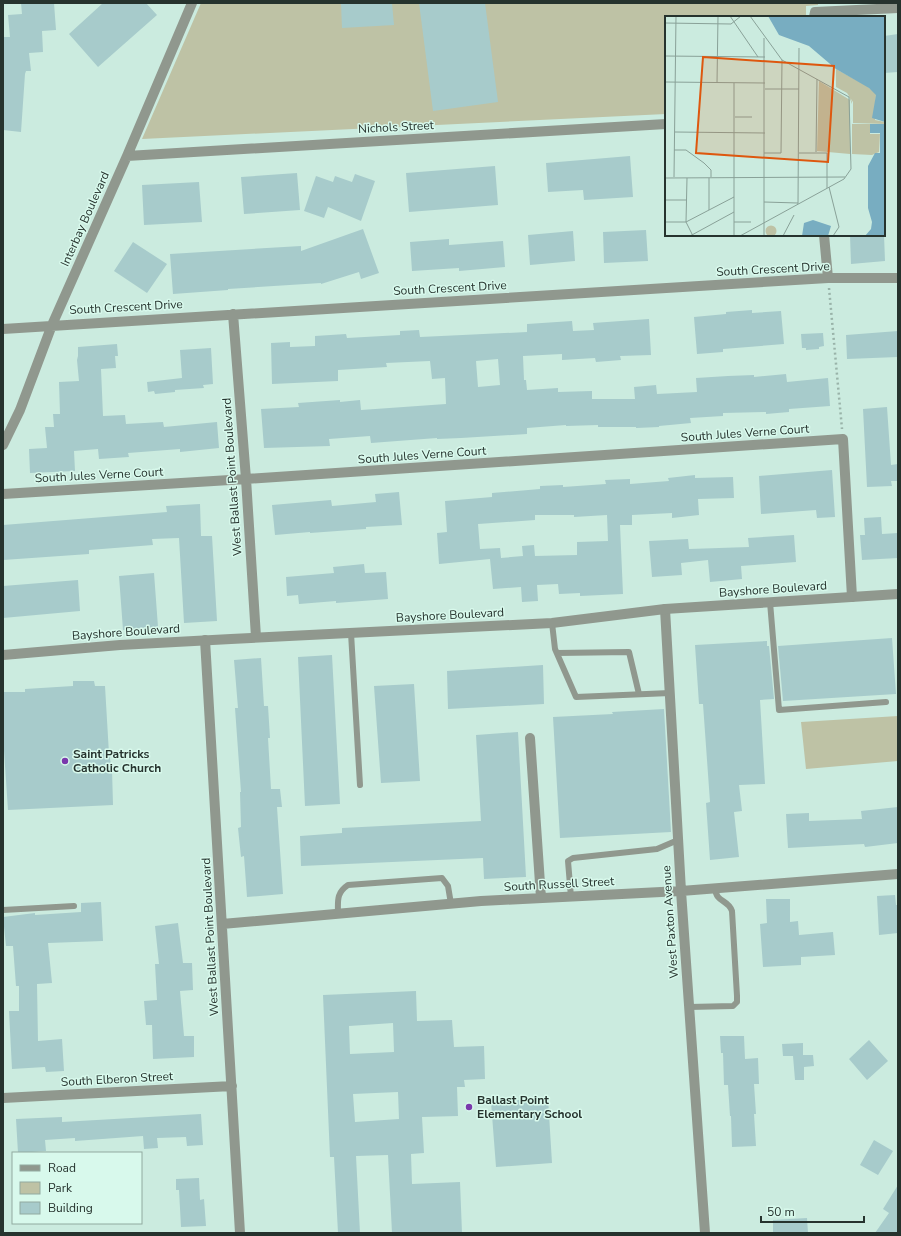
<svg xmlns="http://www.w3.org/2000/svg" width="901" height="1236" font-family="'Nunito Sans',sans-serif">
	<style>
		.green { fill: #bec2a5 }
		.building { fill: #a7cbcb; fill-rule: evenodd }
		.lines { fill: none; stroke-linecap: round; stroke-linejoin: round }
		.path { stroke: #99b3a9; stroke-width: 2.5; stroke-dasharray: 2 3; stroke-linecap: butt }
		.service { stroke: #90988e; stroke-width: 6 }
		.minor { stroke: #90988e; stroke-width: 10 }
		.tertiary { stroke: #90988e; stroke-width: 10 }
		.poi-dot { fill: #7a38ac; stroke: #d8f9ec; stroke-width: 1.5 }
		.labels { text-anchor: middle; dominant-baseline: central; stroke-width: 3; stroke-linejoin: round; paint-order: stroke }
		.street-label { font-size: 12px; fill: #26332e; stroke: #d8f9ec }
		.poi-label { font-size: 12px; font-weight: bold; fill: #26332e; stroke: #d8f9ec; text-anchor: start }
		.inset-road { fill: none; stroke: #89a198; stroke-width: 1 }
		.view { fill: #de570e; fill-opacity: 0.15; stroke: #de570e; stroke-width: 2 }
		.inset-edge { fill: none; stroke: #26332e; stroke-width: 2 }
	</style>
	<rect width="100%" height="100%" fill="#cbebdf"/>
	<path class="green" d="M201 3H818V5L806 6V17H666V114L142 139Z
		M898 716V761L806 769 801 722Z"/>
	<path class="building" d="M21 3H54L56 30 42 31 43 52 29 53 31 71H26L25 74 21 132 3 130V37H10L8 15 22 14Z
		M103 3H146L157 15 98 67 69 34Z
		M341 3H392L394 25 342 28Z
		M419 3H485L498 102 433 111Z
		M898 34V72L884 73V36Z
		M630 156 633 197 584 200 583 190 548 192 546 163Z
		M495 166 498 205 409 212 406 173Z
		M297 173 300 210 244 214 241 177Z
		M355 174 375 181 361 221 328 207 324 218 304 211 316 176 333 182 335 176 352 182Z
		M199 182 202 222 144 225 142 185Z
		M363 229 379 273 361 279 359 272 321 284V283L228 289V290L173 294 170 254 301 246V251Z
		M646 230 648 261 604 263 603 232Z
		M573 231 575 261 530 265 528 235Z
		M850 235H884L885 261 851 264Z
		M449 239V245L503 241 505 267 459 271V268L412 271 410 242Z
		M133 242 167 264 147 293 114 271Z
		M752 310V313L781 311 784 344 723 349V352L697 354 694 317 726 314V312Z
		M649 319 651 355 620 356 621 360 596 362 595 358 562 360V354L523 356 524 380H526L527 390 558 388V392L592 391V399H635L634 387 656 385 657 394 697 392 696 378 728 376 754 375V377L786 374 787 382 828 378 830 406 789 409V412L766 414V412L723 413V416L690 418 691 423 659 426V427L636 428V427H598V425L566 426V425L527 428V434L461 438 437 439V438L371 443 370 436 329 439 330 446 264 448 261 409 299 407 298 403 340 400V402L360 400 361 410 446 404 445 378 432 379 430 361 386 363 387 367 338 370V381L272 384 271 343 290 342V347L315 346V336L346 334 347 338 400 335V331L419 330 420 337 527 332V324L572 321 573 331 594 330 593 323ZM498 359 500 385 478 387 476 361Z
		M898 331V357L847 359 846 335Z
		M823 333 824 346 819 347V349L806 350V348H802L801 334Z
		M117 344 118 356H115L116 368 101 369 103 416 125 415 126 424 163 422 164 427 217 422 219 448 180 452V449L128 453 129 457 99 459 98 449 74 451 75 471 30 473 29 449 47 448 45 427H54L53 414H60L59 382 79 381 77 360 78 356V347Z
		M211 348 213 384 203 385 204 388 175 390V392L155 394 154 391 148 392 147 382 182 378 180 350Z
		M887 407 891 465 898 464V481H891L892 486 867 487 863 409Z
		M832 470 835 517 817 518 816 510 761 514 759 476Z
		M695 475V478L733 477 734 498 698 499 699 515 672 518V513L632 515V525H620L623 594 580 596V593L559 594 558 584 537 585 538 601 522 602 521 587 493 589 490 559 439 564 437 533 447 532 445 501 492 497V493L540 489V486L563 485V487L606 484 605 480 630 479V484L669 481 668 478ZM535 515H574V517L607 515 608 541 577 542V555L535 556 534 545 522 546 523 556 501 558 500 548 480 549 478 524 535 520Z
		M399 492 402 525 366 527V529L351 530 310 533V532L275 535 272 505 331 500 332 506 376 502 375 494Z
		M200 504 201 536H212L217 621 184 623 179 538 152 539 153 545 89 550V554L3 560V525L167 512 166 506Z
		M881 517 882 534 898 533V558L862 560 860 535H865L864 518Z
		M794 535 796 562 741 566 742 579 710 582 708 560 681 563 682 575 652 577 649 541 688 539 689 549 749 547 748 538Z
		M364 564 365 573 386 572 388 599 336 603V601L299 604 298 595 287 596 286 577 334 573 333 567Z
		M154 573 158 627 123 630 119 576Z
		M78 580 80 611 3 618V586Z
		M892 638 896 694 783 701 778 646Z
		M767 641V646H769L774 699 760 700 765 784 739 785 742 811 734 812 739 857 710 860 706 803 710 802 703 704H699L695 645Z
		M332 655 340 804 305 806 298 657Z
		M261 658 264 706H268L270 738H268L271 789H280L282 807H277L283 894 247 897 244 856 241 857 238 828 241 827 240 792H241L235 708H238L234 660Z
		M543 665 544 704 448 709 447 671Z
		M73 681H94L95 686H105L109 754 112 769 113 805 8 810 3 736V692H25V689L73 686Z
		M414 684 420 781 381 783 374 686Z
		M664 709 671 832 560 838 553 717 613 714 612 712Z
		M518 732 526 877 484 879 483 858 301 866 300 836 342 833V828L481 821 476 735Z
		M898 807V843L865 847 864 844 788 848 786 814 809 813V821L862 819 861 811Z
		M895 895 896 905H898V933L879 935 877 896Z
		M766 899H790V922L798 921 799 935 833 932 835 955 801 957V965L763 967 760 924 767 923Z
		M101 902 103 941 48 943 52 983 37 984 38 1041 62 1039 64 1071 46 1072 45 1067 12 1069 9 1011H19V986H16L13 946H6L3 917 35 913V915L81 912V903Z
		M178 923 183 963H192L193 990 180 991 184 1036H194V1057L153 1059 152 1025H146L144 1001 157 1000 155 964H159L155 926Z
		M416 991 417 1021 452 1020 454 1047 484 1046 485 1079 464 1080 465 1087H457L458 1116 422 1117 424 1153 411 1154 412 1184 460 1182 462 1233H392L388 1155 356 1156 360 1233H338L334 1157H330L323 995ZM393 1023 394 1052 350 1054 349 1026ZM398 1092 399 1119 355 1122 353 1094Z
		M720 1036H744L745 1059 758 1058 759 1084H754L756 1114H754L756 1146 732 1147 731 1116H730L728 1085H724L723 1053H721Z
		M869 1040 888 1061 867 1080 849 1059Z
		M803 1043V1055H813L814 1066 804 1067V1080H795L793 1056H783L782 1044Z
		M548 1098 552 1163 496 1167 491 1102Z
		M201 1114 203 1145 187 1146 186 1137 157 1138 158 1148 144 1149 143 1136 75 1141V1138L45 1140 46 1151 18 1153 16 1119 62 1117V1122Z
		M874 1140 893 1151 878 1175 860 1165Z
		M199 1178 200 1200 204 1199 206 1226 181 1227 179 1190H176V1179Z
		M898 1185V1233H875L889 1213 883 1209Z
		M807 1218 808 1233H773V1220Z"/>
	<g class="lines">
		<path class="path" d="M829 288 842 429"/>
		<path class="service" d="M770 602 779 710 886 702
			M552 623 555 649 576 697 670 693
			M351 633 360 785
			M557 653 629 652 639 694
			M571 897 568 861 573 858 657 849 678 840
			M3 910 74 906
			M338 914C338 901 336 893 348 885L442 878 448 886 451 904
			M689 1007 733 1006 737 1002V996L732 911C728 899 716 903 715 888"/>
		<path class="minor" d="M814 17 815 12 898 8
			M127 156 666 124
			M824 235 828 278
			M233 314 246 479 256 637
			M3 329 828 278H898
			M3 445 20 410 52 325 127 156 192 3
			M3 494 246 479 843 439 852 597
			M665 609 681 891 705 1233
			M205 640 240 1233
			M530 738 541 898
			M222 924 481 901 681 891 898 874
			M3 1098 232 1086"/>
		<path class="tertiary" d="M3 655 120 645 231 639 552 623 665 609 898 594"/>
	</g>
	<g class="poi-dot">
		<circle cx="65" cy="761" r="4"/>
		<circle cx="469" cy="1107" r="4"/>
	</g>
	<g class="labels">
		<g class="street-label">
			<text transform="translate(396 127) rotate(-3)">Nichols Street</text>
			<text transform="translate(85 219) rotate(-66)">Interbay Boulevard</text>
			<text transform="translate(773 269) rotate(-3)">South Crescent Drive</text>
			<text transform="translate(450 288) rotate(-3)">South Crescent Drive</text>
			<text transform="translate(126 307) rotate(-3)">South Crescent Drive</text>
			<text transform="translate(745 433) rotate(-4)">South Jules Verne Court</text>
			<text transform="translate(422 455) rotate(-4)">South Jules Verne Court</text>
			<text transform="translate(99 475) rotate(-3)">South Jules Verne Court</text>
			<text transform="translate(232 477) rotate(-94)">West Ballast Point Boulevard</text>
			<text transform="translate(773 589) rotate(-4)">Bayshore Boulevard</text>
			<text transform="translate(450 615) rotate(-3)">Bayshore Boulevard</text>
			<text transform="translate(126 632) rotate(-4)">Bayshore Boulevard</text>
			<text transform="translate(559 884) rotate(-3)">South Russell Street</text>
			<text transform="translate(670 922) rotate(-94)">West Paxton Avenue</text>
			<text transform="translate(210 937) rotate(-93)">West Ballast Point Boulevard</text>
			<text transform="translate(117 1079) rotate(-3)">South Elberon Street</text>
		</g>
		<g class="poi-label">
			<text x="73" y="754">Saint Patricks<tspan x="73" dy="14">Catholic Church</tspan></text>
			<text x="477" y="1100">Ballast Point<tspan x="477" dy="14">Elementary School</tspan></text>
		</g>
	</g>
	<g transform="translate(665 16)">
		<rect width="220" height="220" fill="#cbebdf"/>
		<path d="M171 53 202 70 211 78 210 104 220 106V108L188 107V86L182 77 171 71ZM154 65 185 84V138L152 135ZM183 78 185 81 187 86V108H205V118H215L214 136 207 139 187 138V88ZM100.5 215a5.5 5.5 0 1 1 11 0a5.5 5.5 0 1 1-11 0Z" fill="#bec2a5"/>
		<path d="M220 0V106L207 102 211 79 204 72 171 53 144 30 114 19 103 0ZM205 108H220V220H200L206 213 207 206 203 192V150L210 137H215V117H205ZM148 204 166 210 163 220H137L139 207Z" fill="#78adc1"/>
		<path class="inset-road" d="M65 0 93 41M0 7 66 8 76 0M99 22V220M0 40 100 41M0 66 100 67M52 67 53 0M100 73H134M70 101H87M10 116 100 117M9 134H21L39 147 46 154V161M151 136 152 63M99 137H116L117 44M134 137H162V172M9 161 11 0M0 162 180 161M22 162 21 206 28 220M164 171 174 211 168 220M0 184H22M99 186 133 187M133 188 134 32M44 194V162M0 206H21L69 181M69 206H86M25 220 69 196M69 220V67M75 220 179 163 186 153 184 81 117 44 85 0M118 220 129 199"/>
		<path class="view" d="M38 41 169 50 163 146 31 137Z"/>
		<rect width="220" height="220" class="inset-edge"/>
	</g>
	<rect width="901" height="1236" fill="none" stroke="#26332e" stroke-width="8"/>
	<rect x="12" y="1152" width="130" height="72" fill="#d8f9ec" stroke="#91aaa0"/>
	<rect x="20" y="1165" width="20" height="6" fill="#90988e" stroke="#91aaa0"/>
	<text x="48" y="1172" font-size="12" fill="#26332e">Road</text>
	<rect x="20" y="1182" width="20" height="12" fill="#bec2a5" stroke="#91aaa0"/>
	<text x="48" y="1192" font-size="12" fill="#26332e">Park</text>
	<rect x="20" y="1202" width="20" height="12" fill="#a7cbcb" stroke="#91aaa0"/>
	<text x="48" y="1212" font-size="12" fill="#26332e">Building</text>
	<path d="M761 1216v6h103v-6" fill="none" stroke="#26332e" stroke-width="2"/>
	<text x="767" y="1216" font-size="12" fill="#26332e" stroke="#d8f9ec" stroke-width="3" paint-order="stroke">50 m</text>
</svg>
